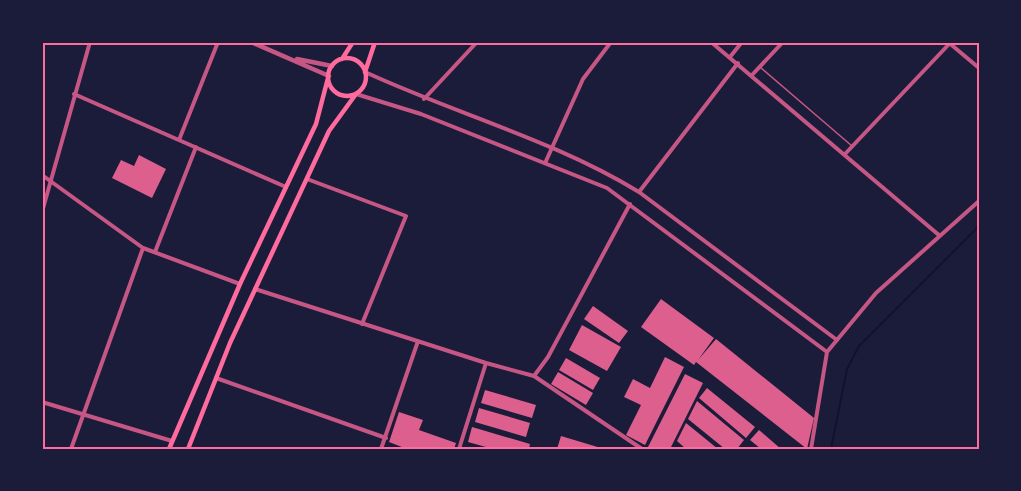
<svg xmlns="http://www.w3.org/2000/svg" width="1021" height="491" font-family="Jost,sans-serif">
	<style>
		.lines { fill: none; stroke-linecap: round; stroke-linejoin: round }
		.stream { stroke: #12122b; stroke-width: 2 }
		.building { fill: #dd5f8e }
		.service { stroke: #c65784; stroke-width: 1.5 }
		.minor { stroke: #c65784; stroke-width: 4 }
		.tertiary { stroke: #c65784; stroke-width: 4.5 }
		.secondary { stroke: #ff6b9d; stroke-width: 4.5 }
		.neatline { fill: none; stroke: #ff6b9d; stroke-width: 2 }
	</style>
	<rect width="100%" height="100%" fill="#1b1b3a"/>
	<g class="lines">
		<path class="stream" d="M831 449 847 369 859 346 979 226"/>
	</g>
	<path class="building" d="M139 155 166 169 152 198 112 178 121 160 134 166Z
		M661 299 714 338 698 360 716 339 814 418 807 449 696 362 694 365 641 327Z
		M593 306 628 331 619 343 584 319Z
		M582 325 621 347 607 371 569 350Z
		M665 357 684 367 645 445 626 435 641 405 624 397 633 379 650 388Z
		M566 358 600 378 593 390 559 370Z
		M558 372 593 393 586 405 551 384Z
		M685 374 703 383 670 449H652L648 447Z
		M707 388 755 427 746 438 699 398Z
		M485 390 536 405 532 418 481 403Z
		M697 401 744 440 737 449H725L688 419Z
		M479 408 530 423 526 437 475 422Z
		M399 412 423 420 419 430 456 443 454 449H407L389 442Z
		M686 423 718 449H686L677 441Z
		M472 427 530 444 529 449H493L468 442Z
		M759 430 781 449H761L750 440Z
		M561 436 601 448V449H557Z"/>
	<g class="lines">
		<path class="service" d="M760 67 852 146"/>
		<path class="minor" d="M711 42 940 236
			M948 42 979 68
			M730 57 742 42
			M365 72C456 114 554 140 639 192L837 340
			M752 75 783 42
			M74 94 286 187
			M356 94 421 114 607 188 827 352
			M424 99 477 42
			M179 140 218 42
			M845 154 951 42
			M546 161 583 79 611 42
			M42 175 143 248 240 284
			M307 179 406 216 362 324
			M639 192 738 63
			M42 212 90 42
			M155 252 196 147
			M255 289 486 363 534 376 642 449
			M534 376 548 357 630 204
			M216 378 386 438
			M42 402 172 441
			M71 449 143 248
			M381 449 418 341
			M459 449 486 363
			M811 449 827 352 876 293 979 201"/>
		<path class="tertiary" d="M251 42 329 76
			M297 59 332 66"/>
		<path class="secondary" d="M328 77a19 19 0 1 1 38 0a19 19 0 1 1-38 0Z
			M342 59 353 42
			M365 72 375 42
			M169 449 240 284 316 124 328 78
			M188 449 230 343 329 131 356 94"/>
	</g>
	<rect width="1021" height="491" fill="none" stroke="#1b1b3a" stroke-width="87"/>
	<rect x="44" y="44" width="934" height="404" class="neatline"/>
</svg>
